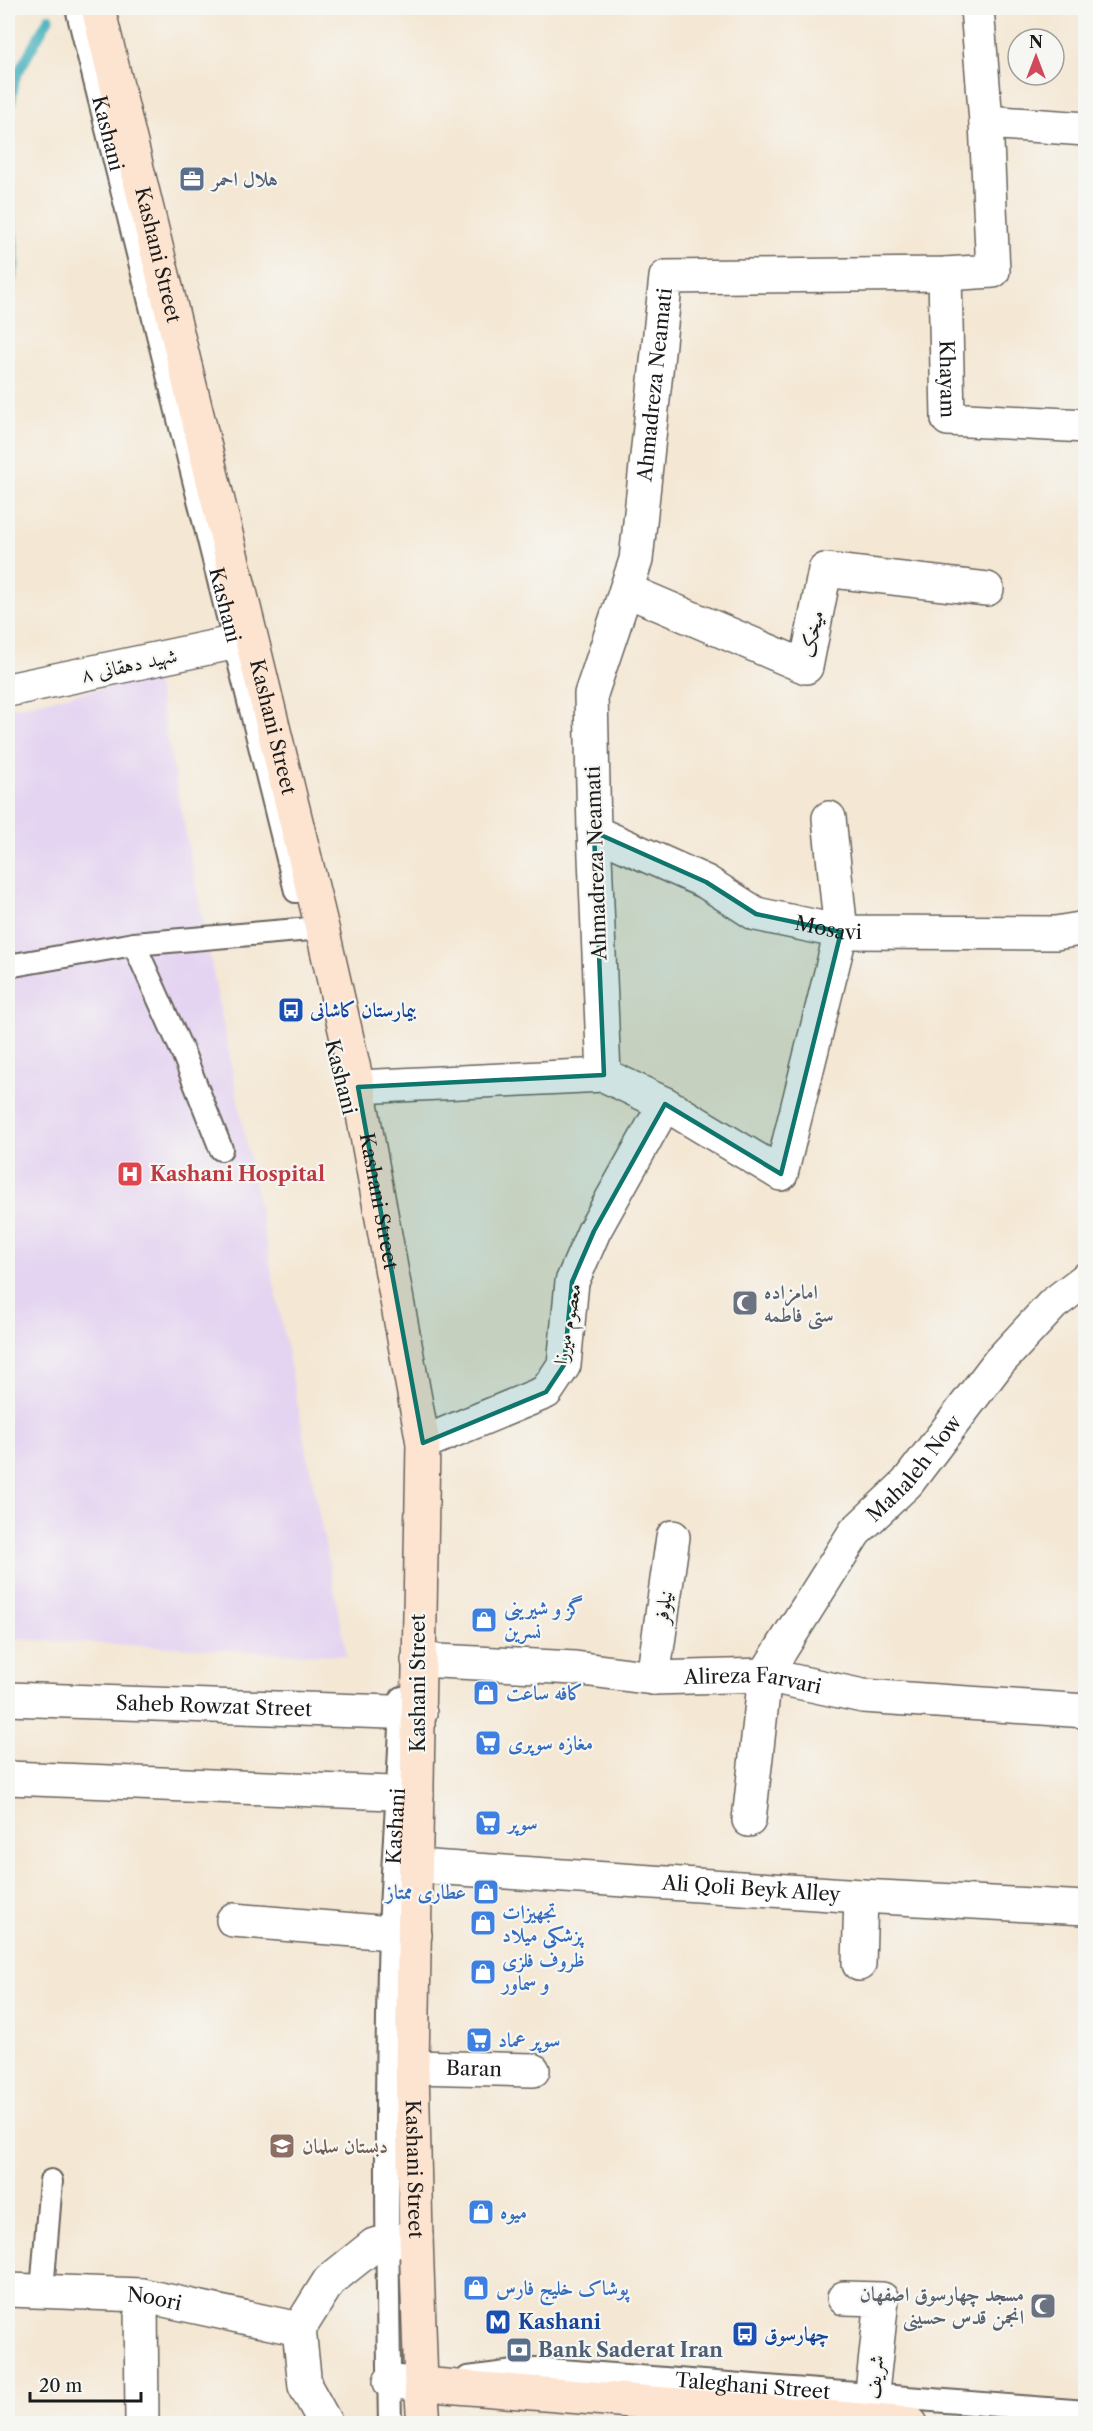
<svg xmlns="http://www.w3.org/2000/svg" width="1093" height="2431" font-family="'Libre Caslon Text',Amiri,serif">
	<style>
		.built { fill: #e4d3f1 }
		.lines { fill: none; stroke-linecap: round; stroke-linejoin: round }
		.stream { stroke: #40afbc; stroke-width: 10 }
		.service-casing { stroke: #68635c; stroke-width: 26 }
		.minor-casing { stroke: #68635c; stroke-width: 36 }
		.tertiary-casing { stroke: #68635c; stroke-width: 36 }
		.secondary-casing { stroke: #68635c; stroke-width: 36 }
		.service { stroke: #fff; stroke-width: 22 }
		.minor { stroke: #fff; stroke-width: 33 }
		.tertiary { stroke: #fff; stroke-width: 33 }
		.secondary { stroke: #fde4d1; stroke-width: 33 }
		.marked { fill: #0f766e; fill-opacity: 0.2; stroke: #0f766e; stroke-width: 4.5; stroke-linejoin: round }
		.labels { text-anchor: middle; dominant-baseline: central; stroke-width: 4.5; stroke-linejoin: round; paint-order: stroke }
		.street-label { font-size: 20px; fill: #1c1c1c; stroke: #f6f6f2 }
		.service-label { font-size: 20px; font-weight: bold; fill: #4e5e75; stroke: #f6f6f2; text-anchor: start }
		.transit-label { font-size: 20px; font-weight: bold; fill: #164399; stroke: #f6f6f2; text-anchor: start }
		.health-label { font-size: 20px; font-weight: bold; fill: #be3a42; stroke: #f6f6f2; text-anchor: start }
		.worship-label { font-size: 20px; font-weight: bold; fill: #5b616d; stroke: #f6f6f2; text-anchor: start }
		.shop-label { font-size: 20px; font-weight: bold; fill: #366cbe; stroke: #f6f6f2; text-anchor: start }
		.education-label { font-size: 20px; font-weight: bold; fill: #785e54; stroke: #f6f6f2; text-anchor: start }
	</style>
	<rect width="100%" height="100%" fill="#f6f6f2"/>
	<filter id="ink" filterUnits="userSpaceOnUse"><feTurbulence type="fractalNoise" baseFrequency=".0167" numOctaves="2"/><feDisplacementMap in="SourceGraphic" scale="12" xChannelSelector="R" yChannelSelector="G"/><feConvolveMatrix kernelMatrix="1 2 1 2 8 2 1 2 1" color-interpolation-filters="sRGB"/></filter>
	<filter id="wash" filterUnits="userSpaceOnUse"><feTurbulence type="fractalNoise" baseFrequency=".008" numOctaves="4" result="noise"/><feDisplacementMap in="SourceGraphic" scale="24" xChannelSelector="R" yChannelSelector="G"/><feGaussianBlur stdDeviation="1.35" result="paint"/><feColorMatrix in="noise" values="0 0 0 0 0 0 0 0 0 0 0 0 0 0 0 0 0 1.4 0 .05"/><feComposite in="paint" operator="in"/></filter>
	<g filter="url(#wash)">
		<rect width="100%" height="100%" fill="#f4e7d3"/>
		<path class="built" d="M155 676 347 1656 8 1639V709Z"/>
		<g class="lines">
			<path class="stream" d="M8 117 15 78 49 18
				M8 194 15 262 8 294"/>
		</g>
	</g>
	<g filter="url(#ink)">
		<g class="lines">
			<g class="service-casing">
				<g id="service">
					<path id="s1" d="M77 8 296 891"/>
					<path d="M134 944 183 1053 221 1149"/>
					<path d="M8 966 134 944 322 928"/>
					<path d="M42 2291 51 2181"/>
					<path id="s2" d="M468 2378 536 2369 1086 2412"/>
					<path id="s3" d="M390 2424C387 2260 385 2097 390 1933 393 1855 400 1776 402 1698"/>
				</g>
			</g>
			<g class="minor-casing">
				<g id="minor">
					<path d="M986 122 1086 129"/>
					<path id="s4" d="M945 274 948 419 1086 426"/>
					<path d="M626 590 806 667 825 570 987 589"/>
					<path d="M8 690 251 639"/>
					<path id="s5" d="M594 832 706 882 756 914 841 932 1056 933 1086 928"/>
					<path id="s6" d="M604 1075 594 832 591 694 636 560 666 277 945 274 993 271 986 122 977 8"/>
					<path d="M358 1087 604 1075 665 1104 781 1174 841 932 829 818"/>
					<path d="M423 1443 546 1392 564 1365 572 1282 594 1231 665 1104"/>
					<path id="s7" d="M418 1660 575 1668 653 1678 765 1675 863 1696 1086 1711"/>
					<path d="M653 1678 673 1537"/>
					<path id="s8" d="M749 1820 765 1675 855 1532 907 1483 999 1362 1053 1304 1086 1279"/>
					<path id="s9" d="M416 1866 861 1896 1086 1908"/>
					<path d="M233 1920 415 1935"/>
					<path d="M859 1964 861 1896"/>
					<path id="s10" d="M412 2067 533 2070"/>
					<path id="s11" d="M8 2290 141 2295 299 2329"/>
					<path d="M141 2295 142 2424"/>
					<path d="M844 2298 882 2299 869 2420"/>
					<path d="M390 2382 421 2384"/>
					<path d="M326 2424 305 2386 299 2329 329 2281 374 2245 416 2237"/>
				</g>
			</g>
			<g class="tertiary-casing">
				<g id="tertiary">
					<path id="s12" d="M8 1699 420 1713"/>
					<path d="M8 1778 417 1794"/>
				</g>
			</g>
			<g class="secondary-casing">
				<g id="secondary">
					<path id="s13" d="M98 8 322 928 358 1087 423 1443 412 2067 416 2237 421 2384 424 2424"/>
					<path d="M421 2384 911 2424"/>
				</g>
			</g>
			<use href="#service" class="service"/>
			<use href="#minor" class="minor"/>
			<use href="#tertiary" class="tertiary"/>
			<use href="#secondary" class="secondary"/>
		</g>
	</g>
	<path class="marked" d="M594 832 706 882 756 914 841 932 781 1174 665 1104 594 1231 572 1282 564 1365 546 1392 423 1443 358 1087 604 1075Z"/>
	<defs>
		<g id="office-square" transform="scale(1.35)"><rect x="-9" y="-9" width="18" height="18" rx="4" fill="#5c6f8a" stroke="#f6f6f2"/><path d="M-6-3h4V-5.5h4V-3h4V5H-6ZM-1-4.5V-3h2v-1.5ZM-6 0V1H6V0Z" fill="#fff"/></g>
		<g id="bus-square" transform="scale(1.35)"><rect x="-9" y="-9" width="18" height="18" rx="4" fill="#1a4fb4" stroke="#f6f6f2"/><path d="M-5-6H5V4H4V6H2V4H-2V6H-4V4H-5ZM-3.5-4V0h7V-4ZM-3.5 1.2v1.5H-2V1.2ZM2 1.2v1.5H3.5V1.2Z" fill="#fff"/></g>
		<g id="hospital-square" transform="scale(1.35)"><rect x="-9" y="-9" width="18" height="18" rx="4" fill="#e0444e" stroke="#f6f6f2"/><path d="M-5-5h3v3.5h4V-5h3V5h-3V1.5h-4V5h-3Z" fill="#fff"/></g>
		<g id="mosque-square" transform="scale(1.35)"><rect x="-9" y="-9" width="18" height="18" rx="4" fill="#6b7280" stroke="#f6f6f2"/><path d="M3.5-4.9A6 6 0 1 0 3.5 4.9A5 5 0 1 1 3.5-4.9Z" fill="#fff"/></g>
		<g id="shop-square" transform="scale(1.35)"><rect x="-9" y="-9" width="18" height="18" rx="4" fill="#3f7fe0" stroke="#f6f6f2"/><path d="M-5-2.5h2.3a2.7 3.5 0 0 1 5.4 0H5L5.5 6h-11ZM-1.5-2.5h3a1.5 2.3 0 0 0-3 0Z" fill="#fff"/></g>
		<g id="supermarket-square" transform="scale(1.35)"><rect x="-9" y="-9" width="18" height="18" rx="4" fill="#3f7fe0" stroke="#f6f6f2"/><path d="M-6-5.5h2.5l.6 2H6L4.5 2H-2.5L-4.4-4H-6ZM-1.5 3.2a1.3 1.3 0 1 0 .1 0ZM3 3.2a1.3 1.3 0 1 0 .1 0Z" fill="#fff"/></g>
		<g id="school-square" transform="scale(1.35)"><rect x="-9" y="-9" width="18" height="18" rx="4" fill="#8d6e63" stroke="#f6f6f2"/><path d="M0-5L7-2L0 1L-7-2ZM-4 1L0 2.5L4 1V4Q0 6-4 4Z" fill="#fff"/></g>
		<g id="metro-square" transform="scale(1.35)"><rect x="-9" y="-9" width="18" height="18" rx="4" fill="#1a4fb4" stroke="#f6f6f2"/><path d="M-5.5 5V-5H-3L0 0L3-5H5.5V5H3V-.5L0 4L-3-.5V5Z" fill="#fff"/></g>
		<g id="bank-square" transform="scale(1.35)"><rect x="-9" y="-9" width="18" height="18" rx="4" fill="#5c6f8a" stroke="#f6f6f2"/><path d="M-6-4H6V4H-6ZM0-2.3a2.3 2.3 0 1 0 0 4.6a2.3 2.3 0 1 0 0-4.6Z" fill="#fff"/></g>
	</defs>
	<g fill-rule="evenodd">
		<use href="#office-square" x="192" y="179"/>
		<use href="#bus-square" x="291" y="1010"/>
		<use href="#hospital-square" x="130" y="1174"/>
		<use href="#mosque-square" x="745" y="1303"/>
		<use href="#shop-square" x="484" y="1620"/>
		<use href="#shop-square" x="486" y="1693"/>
		<use href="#supermarket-square" x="488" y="1743"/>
		<use href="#supermarket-square" x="488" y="1823"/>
		<use href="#shop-square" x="486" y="1892"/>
		<use href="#shop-square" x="483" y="1923"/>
		<use href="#shop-square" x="483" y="1972"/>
		<use href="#supermarket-square" x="479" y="2040"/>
		<use href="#school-square" x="282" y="2146"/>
		<use href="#shop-square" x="481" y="2212"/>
		<use href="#shop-square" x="476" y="2288"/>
		<use href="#mosque-square" x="1043" y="2306"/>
		<use href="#metro-square" x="498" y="2322"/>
		<use href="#bus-square" x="745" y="2334"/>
		<use href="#bank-square" x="519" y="2350"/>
	</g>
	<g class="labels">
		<g class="street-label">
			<text stroke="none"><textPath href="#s1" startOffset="129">Kashani</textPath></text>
			<text stroke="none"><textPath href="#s13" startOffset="254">Kashani Street</textPath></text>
			<text stroke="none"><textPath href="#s4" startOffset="105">Khayam</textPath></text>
			<text stroke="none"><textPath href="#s6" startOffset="699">Ahmadreza Neamati</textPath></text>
			<text stroke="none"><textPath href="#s1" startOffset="615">Kashani</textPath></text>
			<text transform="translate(812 634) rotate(-78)">میخک</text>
			<text transform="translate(129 665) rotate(-12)">شهید دهقانی ۸</text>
			<text stroke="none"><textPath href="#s13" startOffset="740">Kashani Street</textPath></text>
			<text transform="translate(596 863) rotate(-92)">Ahmadreza Neamati</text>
			<text stroke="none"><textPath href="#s5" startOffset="256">Mosavi</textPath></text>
			<text transform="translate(341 1077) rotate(76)">Kashani</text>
			<text stroke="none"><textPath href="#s13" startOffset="1226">Kashani Street</textPath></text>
			<text transform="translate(567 1324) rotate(-80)">معصوم میرزا</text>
			<text stroke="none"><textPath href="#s8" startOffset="402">Mahaleh Now</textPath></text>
			<text transform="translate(663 1607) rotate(-82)">نیلوفر</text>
			<text transform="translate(418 1683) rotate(-90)">Kashani Street</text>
			<text stroke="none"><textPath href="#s7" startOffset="336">Alireza Farvari</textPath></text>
			<text stroke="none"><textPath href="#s12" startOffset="206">Saheb Rowzat Street</textPath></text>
			<text stroke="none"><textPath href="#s3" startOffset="598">Kashani</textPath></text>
			<text stroke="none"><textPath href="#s9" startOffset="336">Ali Qoli Beyk Alley</textPath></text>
			<text stroke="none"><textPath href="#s10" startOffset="62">Baran</textPath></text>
			<text stroke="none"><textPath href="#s13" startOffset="2198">Kashani Street</textPath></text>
			<text stroke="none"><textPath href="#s11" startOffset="147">Noori</textPath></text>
			<text transform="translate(874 2377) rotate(-84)">شریف</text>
			<text stroke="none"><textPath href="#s2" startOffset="286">Taleghani Street</textPath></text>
		</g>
		<g class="service-label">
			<text x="212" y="179">هلال احمر</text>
			<text x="538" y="2350">Bank Saderat Iran</text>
		</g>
		<g class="transit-label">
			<text x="310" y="1010">بیمارستان کاشانی</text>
			<text x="518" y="2322">Kashani</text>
			<text x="764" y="2334">چهارسوق</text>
		</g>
		<g class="health-label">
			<text x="150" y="1174">Kashani Hospital</text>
		</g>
		<g class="worship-label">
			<text x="764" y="1292">امامزاده<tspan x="764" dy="23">ستی فاطمه</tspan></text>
			<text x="1024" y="2294" text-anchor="end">مسجد چهارسوق اصفهان<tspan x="1024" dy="23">انجمن قدس حسینی</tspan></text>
		</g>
		<g class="shop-label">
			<text x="504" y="1608">گز و شیرینی<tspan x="504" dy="23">نسرین</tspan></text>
			<text x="506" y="1693">کافه ساعت</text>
			<text x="508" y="1743">مغازه سوپری</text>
			<text x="508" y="1823">سوپر</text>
			<text x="466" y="1892" text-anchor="end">عطاری ممتاز</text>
			<text x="502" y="1912">تجهیزات<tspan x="502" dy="23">پزشکی میلاد</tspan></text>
			<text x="502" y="1960">ظروف فلزی<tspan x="502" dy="23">و سماور</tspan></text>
			<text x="498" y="2040">سوپر عماد</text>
			<text x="500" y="2212">میوه</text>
			<text x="496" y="2288">پوشاک خلیج فارس</text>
		</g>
		<g class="education-label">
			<text x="302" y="2146">دبستان سلمان</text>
		</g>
	</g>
	<rect width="1093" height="2431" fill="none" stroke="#f6f6f2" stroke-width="30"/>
	<g transform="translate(1036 57)"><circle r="28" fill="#f6f6f2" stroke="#9f9f9c" stroke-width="1.5"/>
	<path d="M0-4.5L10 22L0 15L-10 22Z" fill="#d1495b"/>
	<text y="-9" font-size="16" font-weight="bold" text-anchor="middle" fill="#1c1c1c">N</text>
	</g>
	<path d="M30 2392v9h111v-9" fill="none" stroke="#1c1c1c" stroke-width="3"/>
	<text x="39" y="2392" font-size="18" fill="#1c1c1c" stroke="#f6f6f2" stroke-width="4.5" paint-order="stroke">20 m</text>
</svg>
